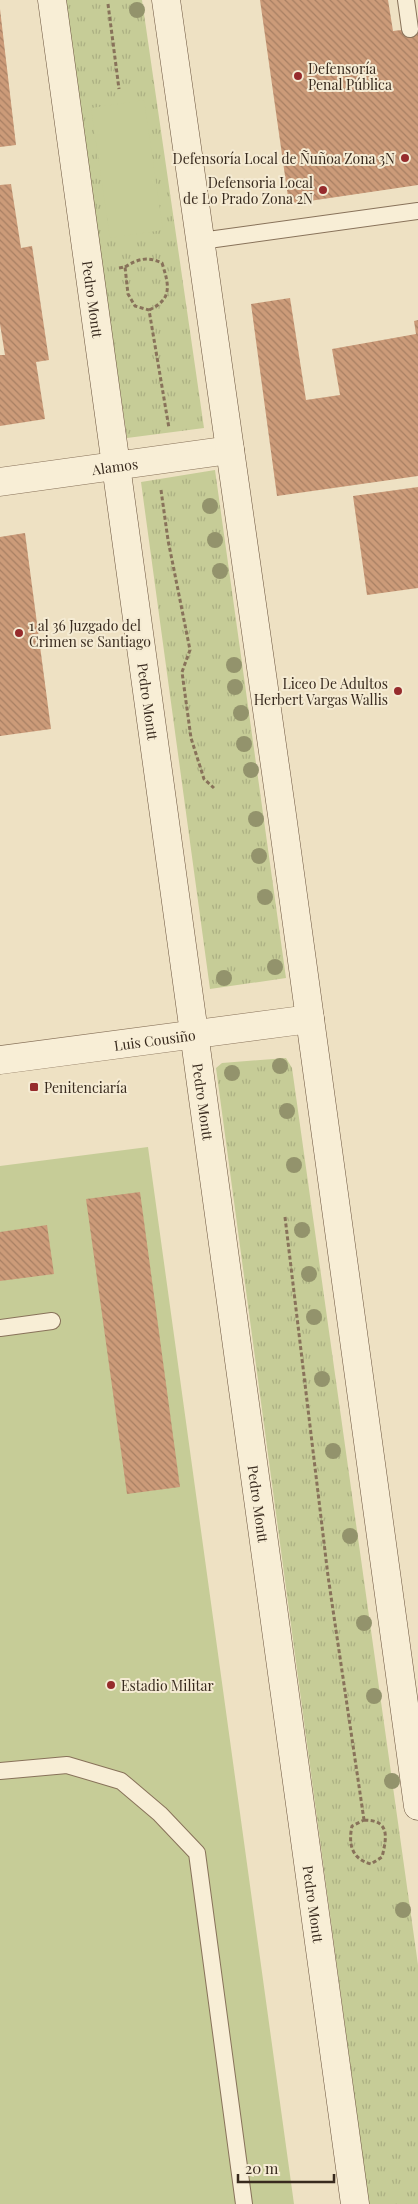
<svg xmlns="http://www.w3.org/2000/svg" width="418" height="2204" font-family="'Playfair Display',serif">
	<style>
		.park { fill: url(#park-tufts) }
		.pitch { fill: #c6cc97 }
		.building { fill: url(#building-back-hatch) }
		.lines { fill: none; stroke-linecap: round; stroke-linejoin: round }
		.lane-casing { stroke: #88725a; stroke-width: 18 }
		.street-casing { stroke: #88725a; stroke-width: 29 }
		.secondary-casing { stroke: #6a533d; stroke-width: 29 }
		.path { stroke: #88725a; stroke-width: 3; stroke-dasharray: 4 2.5; stroke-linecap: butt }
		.lane { stroke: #f8eed6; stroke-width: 16 }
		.street { stroke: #f8eed6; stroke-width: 28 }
		.secondary { stroke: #f8eed6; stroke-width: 28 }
		.tree { fill: #93936c }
		.poi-dot { fill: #962b2c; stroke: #f5ebd3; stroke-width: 2 }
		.labels { text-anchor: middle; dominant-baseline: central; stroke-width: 4; stroke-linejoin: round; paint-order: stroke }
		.poi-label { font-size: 14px; fill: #382a1e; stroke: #f5ebd3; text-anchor: start }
		.street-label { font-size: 14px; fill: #382a1e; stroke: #f5ebd3 }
	</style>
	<defs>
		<pattern id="park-tufts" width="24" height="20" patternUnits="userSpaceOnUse" patternTransform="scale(1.25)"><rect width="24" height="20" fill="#c6cc97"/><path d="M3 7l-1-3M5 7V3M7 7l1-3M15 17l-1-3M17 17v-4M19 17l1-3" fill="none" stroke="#abaf82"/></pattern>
		<pattern id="building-back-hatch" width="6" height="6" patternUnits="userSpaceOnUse" patternTransform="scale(1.25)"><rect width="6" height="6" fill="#cc9b79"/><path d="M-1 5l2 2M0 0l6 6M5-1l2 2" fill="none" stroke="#a77f63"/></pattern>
	</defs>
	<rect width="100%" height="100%" fill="#eee1c3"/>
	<path class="park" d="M63 0H142L204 428 127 438Z
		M215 470 286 978 210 989 141 482Z
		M286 1058 292 1068 418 1965V2204H369L216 1068 222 1063Z"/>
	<path class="pitch" d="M144 100 163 230 110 238 91 108Z
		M148 1147 294 2204H0V1166Z"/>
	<path class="building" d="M260 0H388L393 31 418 28V185L289 204Z
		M0 9 16 145 0 147Z
		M11 184 21 248 32 246 49 360 36 362 45 419 0 426V355H5L0 324V185Z
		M290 298 306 400 340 395 332 349 416 334 414 321 418 320V476L277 496 251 304Z
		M418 487V588L367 595 353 496Z
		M25 533 51 729 0 736V537Z
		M140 1192 180 1487 127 1494 86 1199Z
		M47 1225 54 1274 0 1281V1232Z"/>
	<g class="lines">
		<g class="lane-casing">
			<path id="lane" d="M406 0 410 29
				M201 241 418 211
				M0 1328 52 1321
				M0 1771 67 1765 121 1781 160 1814 197 1853 244 2204"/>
		</g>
		<g class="street-casing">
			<g id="street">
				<path id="s1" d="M0 482 230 450"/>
				<path id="s2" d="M0 1060 310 1019"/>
			</g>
		</g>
		<g class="secondary-casing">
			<g id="secondary">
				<path id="s3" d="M52 0 355 2204"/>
				<path d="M166 0 282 815 418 1806"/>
			</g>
		</g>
		<path class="path" d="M108 4 119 89
			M125 267C138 259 147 256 162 263 169 285 173 299 149 310
			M119 268 125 267 128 294 135 306 149 310 169 428
			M161 490 168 540 190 650 182 672 191 738 204 779 214 788
			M285 1217 328 1576 364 1820
			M364 1820C390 1820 387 1837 382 1857L371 1864C352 1859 348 1845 352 1826Z"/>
		<use href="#lane" class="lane"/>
		<use href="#street" class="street"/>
		<use href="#secondary" class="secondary"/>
	</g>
	<g class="tree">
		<circle cx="137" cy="10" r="8"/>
		<circle cx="210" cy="506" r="8"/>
		<circle cx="215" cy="540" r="8"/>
		<circle cx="220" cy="571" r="8"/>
		<circle cx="234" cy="665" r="8"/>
		<circle cx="235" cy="687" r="8"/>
		<circle cx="241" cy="713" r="8"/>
		<circle cx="244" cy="744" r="8"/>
		<circle cx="251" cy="770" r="8"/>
		<circle cx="256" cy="819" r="8"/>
		<circle cx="259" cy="856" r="8"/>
		<circle cx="265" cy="897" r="8"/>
		<circle cx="275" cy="967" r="8"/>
		<circle cx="224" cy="978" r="8"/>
		<circle cx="280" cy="1066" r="8"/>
		<circle cx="232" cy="1073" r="8"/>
		<circle cx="287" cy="1111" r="8"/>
		<circle cx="294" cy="1165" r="8"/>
		<circle cx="302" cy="1230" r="8"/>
		<circle cx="309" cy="1274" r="8"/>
		<circle cx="314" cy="1317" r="8"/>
		<circle cx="322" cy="1379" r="8"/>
		<circle cx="333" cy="1451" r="8"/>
		<circle cx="350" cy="1536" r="8"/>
		<circle cx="364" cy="1623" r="8"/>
		<circle cx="374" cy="1696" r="8"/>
		<circle cx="392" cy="1781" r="8"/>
		<circle cx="403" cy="1910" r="8"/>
	</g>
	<g class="poi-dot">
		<circle cx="298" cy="76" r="5"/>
		<circle cx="405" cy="158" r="5"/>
		<circle cx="323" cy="190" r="5"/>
		<circle cx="19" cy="633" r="5"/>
		<circle cx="398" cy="691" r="5"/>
		<rect x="29" y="1082" width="10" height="10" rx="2.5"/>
		<circle cx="111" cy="1685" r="5"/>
	</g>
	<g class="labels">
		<g class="poi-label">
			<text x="308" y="68">Defensoría<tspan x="308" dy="16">Penal Pública</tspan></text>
			<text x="395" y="158" text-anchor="end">Defensoría Local de Ñuñoa Zona 3N</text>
			<text x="313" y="182" text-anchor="end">Defensoria Local<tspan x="313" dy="16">de Lo Prado Zona 2N</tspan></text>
			<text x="29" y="625">1 al 36 Juzgado del<tspan x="29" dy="16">Crimen se Santiago</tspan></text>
			<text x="388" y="683" text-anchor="end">Liceo De Adultos<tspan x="388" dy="16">Herbert Vargas Wallis</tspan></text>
			<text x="44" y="1087">Penitenciaría</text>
			<text x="121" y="1685">Estadio Militar</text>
		</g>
		<g class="street-label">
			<text stroke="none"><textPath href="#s3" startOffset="302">Pedro Montt</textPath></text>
			<text stroke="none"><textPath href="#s1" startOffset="116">Alamos</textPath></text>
			<text stroke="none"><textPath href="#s3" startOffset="708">Pedro Montt</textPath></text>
			<text stroke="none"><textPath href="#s2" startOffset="156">Luis Cousiño</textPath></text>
			<text stroke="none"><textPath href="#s3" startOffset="1112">Pedro Montt</textPath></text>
			<text stroke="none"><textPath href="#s3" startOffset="1518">Pedro Montt</textPath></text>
			<text stroke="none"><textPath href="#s3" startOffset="1922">Pedro Montt</textPath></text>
		</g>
	</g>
	<path d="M238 2174v8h96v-8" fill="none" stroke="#382a1e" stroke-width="2.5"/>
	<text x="245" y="2174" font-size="15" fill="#382a1e" stroke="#f5ebd3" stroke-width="4" paint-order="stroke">20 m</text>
</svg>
